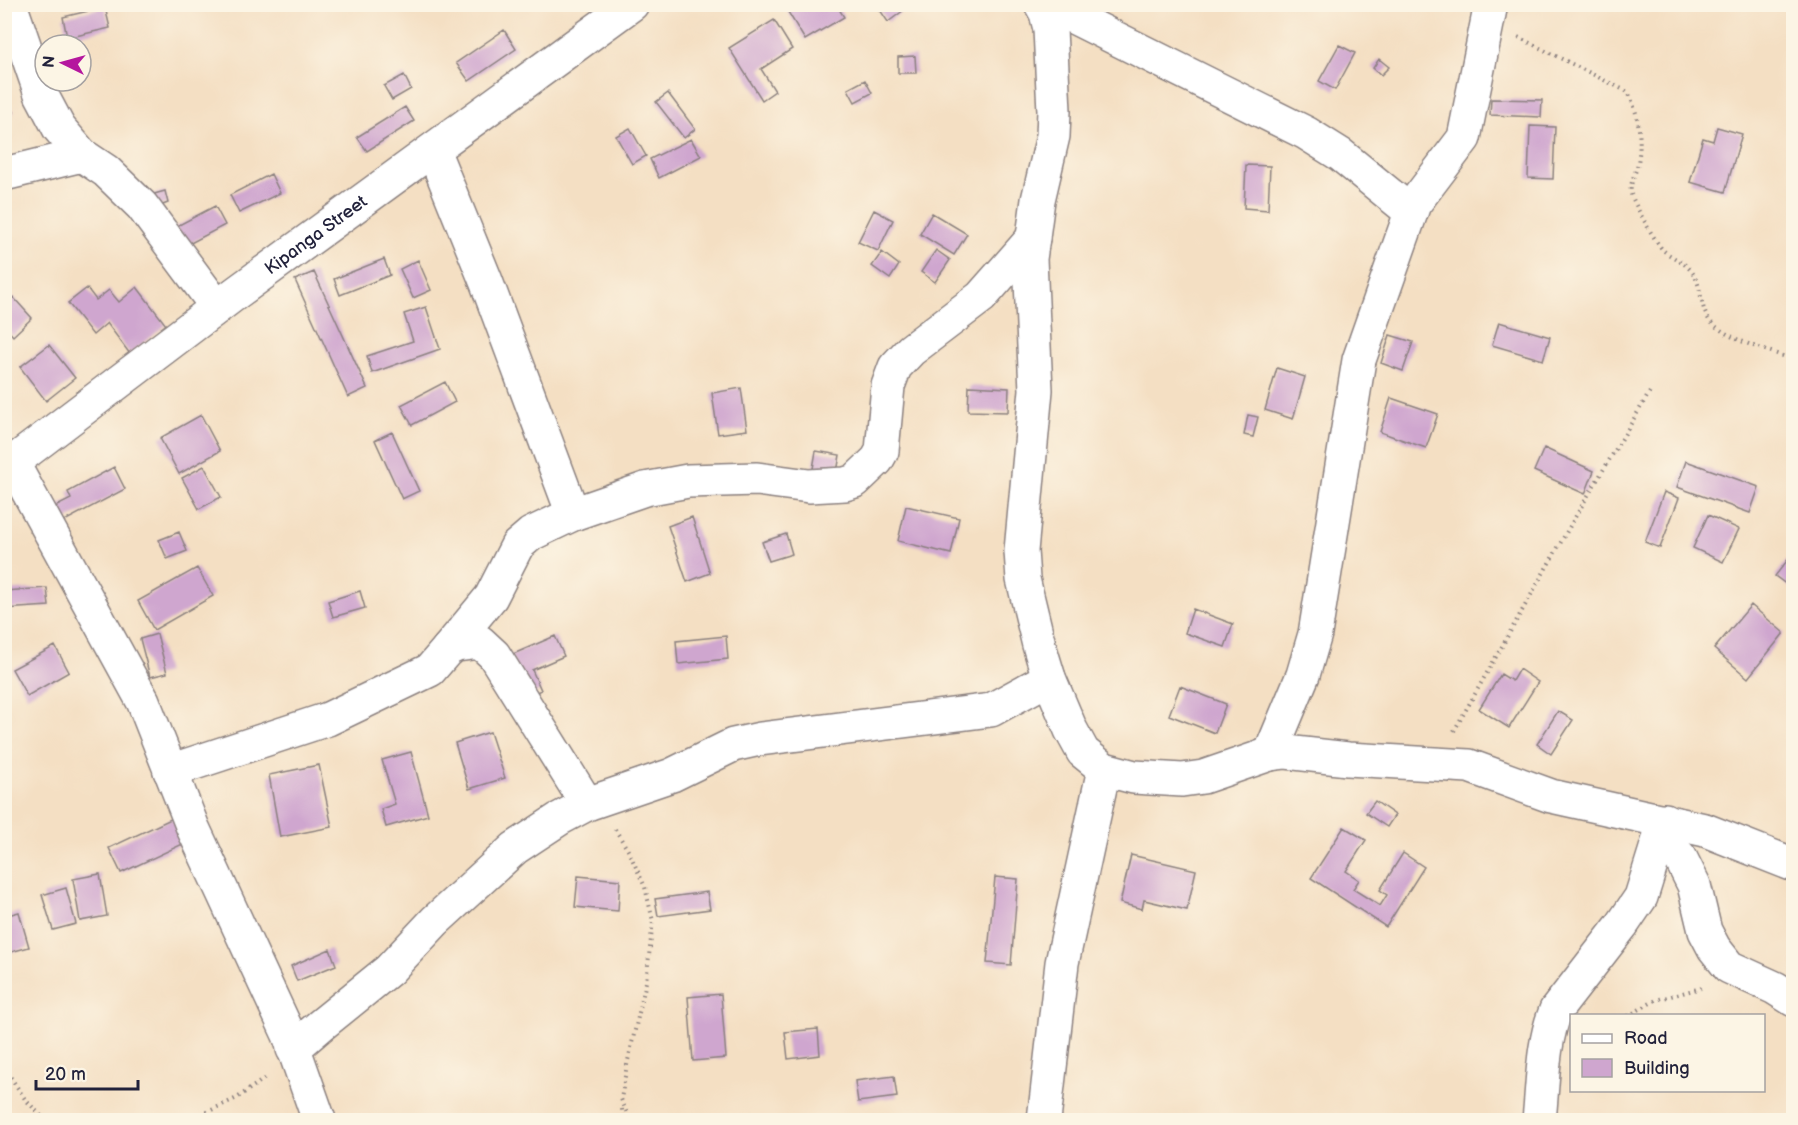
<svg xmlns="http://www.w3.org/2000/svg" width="1798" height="1125" font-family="'Balsamiq Sans',sans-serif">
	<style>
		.building { fill: #cfa6cf }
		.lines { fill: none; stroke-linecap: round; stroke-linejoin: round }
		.minor-casing { stroke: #8b807f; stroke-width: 36 }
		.path { stroke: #8b807f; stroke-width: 4; stroke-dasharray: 1.5 4.5; stroke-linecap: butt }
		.minor { stroke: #fff; stroke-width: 33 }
		.labels { text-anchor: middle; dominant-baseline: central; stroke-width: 4.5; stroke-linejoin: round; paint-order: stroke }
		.street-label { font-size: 18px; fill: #22223b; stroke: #fcf5e5 }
	</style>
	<rect width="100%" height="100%" fill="#fcf5e5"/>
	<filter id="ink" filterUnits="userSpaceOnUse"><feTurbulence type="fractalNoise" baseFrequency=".0167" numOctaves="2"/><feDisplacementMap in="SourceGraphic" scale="12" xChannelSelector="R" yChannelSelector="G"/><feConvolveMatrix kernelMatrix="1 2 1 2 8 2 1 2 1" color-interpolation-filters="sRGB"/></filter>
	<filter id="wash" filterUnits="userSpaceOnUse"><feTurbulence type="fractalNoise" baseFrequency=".008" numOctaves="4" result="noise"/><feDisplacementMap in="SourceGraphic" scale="24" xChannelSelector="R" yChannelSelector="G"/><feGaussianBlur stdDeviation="1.35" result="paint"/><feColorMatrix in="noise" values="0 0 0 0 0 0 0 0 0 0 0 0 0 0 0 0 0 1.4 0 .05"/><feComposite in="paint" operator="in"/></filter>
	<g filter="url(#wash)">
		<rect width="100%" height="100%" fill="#f4dfc3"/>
		<g id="blocks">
			<path class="building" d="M790 4H836L844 17 805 40 785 7Z
				M876 4H912L888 22Z
				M105 7 110 28 67 38 63 17Z
				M774 20 792 49 761 69 775 91 762 100 729 48Z
				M504 30 516 49 469 81 456 63Z
				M1339 45 1355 53 1335 90 1319 81Z
				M915 56 916 73H898V57Z
				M1379 59 1389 67 1381 75 1373 68Z
				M404 75 411 89 392 100 384 86Z
				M865 80 872 93 855 102 848 89Z
				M668 93 695 129 684 138 656 102Z
				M1491 99 1542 100 1541 117 1490 115Z
				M4 101 14 112 4 120Z
				M405 107 414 121 367 151 357 137Z
				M1530 126 1555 127 1553 179 1528 178Z
				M1717 127 1742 134 1725 192 1690 182 1703 138 1713 141Z
				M630 128 646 156 632 164 616 136Z
				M691 139 701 156 659 178 650 159Z
				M1246 165 1270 166 1268 210 1244 208Z
				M271 174 280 193 239 213 230 195Z
				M165 191 168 203 152 209 147 196Z
				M215 206 225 225 185 246 175 227Z
				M874 210 893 220 878 251 858 242Z
				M932 213 967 234 954 255 920 234Z
				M936 250 950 260 935 282 921 272Z
				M882 252 899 265 890 279 872 266Z
				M384 259 390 275 340 295 334 279Z
				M418 260 431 290 413 298 400 269Z
				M314 272 367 388 348 397 295 280Z
				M137 287 166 325 130 354 107 323 93 335 68 303 87 288 96 300 109 290 119 302Z
				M13 297 32 318 13 336 4 326V305Z
				M426 307 440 349 372 373 367 356 413 341 404 314Z
				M1499 322 1550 337 1543 360 1492 345Z
				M1390 335 1413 342 1403 371 1381 363Z
				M49 345 75 378 46 401 20 367Z
				M1277 368 1305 377 1293 419 1265 410Z
				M445 382 455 402 412 425 401 405Z
				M969 386 1009 388 1008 412 968 411Z
				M741 388 747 430 718 434 712 393Z
				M1391 398 1438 414 1426 448 1380 432Z
				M201 415 220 451 179 474 160 438Z
				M1248 415 1258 417 1253 437 1244 435Z
				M392 432 419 491 402 499 375 440Z
				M1544 448 1594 471 1585 494 1534 471Z
				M816 451 840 455 835 484 811 480Z
				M1686 461 1759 487 1750 513 1677 487Z
				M204 466 221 497 199 509 182 478Z
				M114 467 125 489 57 525 49 510 71 499 68 492Z
				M1664 492 1679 498 1660 548 1645 542Z
				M906 506 959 518 951 554 898 541Z
				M1708 515 1739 529 1723 562 1693 548Z
				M692 517 710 573 687 582 668 526Z
				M179 532 187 551 167 559 159 540Z
				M786 534 792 554 769 561 762 542Z
				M1794 552V590L1775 576Z
				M197 568 213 596 154 630 138 601Z
				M47 588 49 606 4 609V591Z
				M360 591 365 608 333 617 328 601Z
				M1751 605 1784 633 1748 678 1714 649Z
				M1193 609 1233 624 1225 647 1185 633Z
				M157 634 167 673 150 677 140 639Z
				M555 636 564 656 532 670 541 690 526 697 511 655Z
				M726 636 728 659 678 664 676 641Z
				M55 646 69 672 27 696 12 669Z
				M1519 669 1538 682 1509 728 1479 709 1501 674 1512 681Z
				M1180 686 1226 704 1215 733 1169 715Z
				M1558 711 1573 720 1551 754 1537 744Z
				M490 732 505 778 469 789 455 743Z
				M411 752 428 815 386 827 381 809 395 804 382 760Z
				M319 765 332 827 280 837 269 775Z
				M1375 801 1395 815 1387 827 1366 813Z
				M173 818 185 843 121 873 109 848Z
				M1344 827 1366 840 1346 871 1359 880 1353 889 1380 906 1387 895 1380 890 1403 853 1424 867 1386 927 1311 878Z
				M1131 855 1196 870 1187 910 1144 900 1142 909 1120 903Z
				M100 874 107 916 80 921 73 879Z
				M578 876 620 880 618 911 575 907Z
				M995 877 1018 879 1011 965 987 963Z
				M66 888 76 924 53 930 42 895Z
				M707 892 710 909 658 916 655 899Z
				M19 912 29 947 4 954V916Z
				M330 949 336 965 297 981 291 966Z
				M721 994 726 1058 693 1061 688 997Z
				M818 1029 820 1055 788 1059 785 1032Z
				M894 1076 897 1097 858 1102 855 1081Z"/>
		</g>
	</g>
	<g filter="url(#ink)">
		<use href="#blocks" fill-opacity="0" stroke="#8b807f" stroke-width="1.5"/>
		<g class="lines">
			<g class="minor-casing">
				<g id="minor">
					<path d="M10 4 41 94 59 128 82 155 106 171 142 206 217 307"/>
					<path d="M1041 4 1046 13 1050 29 1054 111 1053 136 1038 200 1030 259 1036 390 1021 551 1023 579 1039 645 1049 678 1071 730 1083 752 1104 769 1134 777 1182 780 1203 777 1270 754 1286 752 1348 759 1469 766 1551 796 1705 830 1794 865"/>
					<path d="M1047 4 1306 133 1341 155 1411 212"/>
					<path d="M433 150 486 281 573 514"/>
					<path d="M4 174 82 155"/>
					<path d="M13 464 143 701 193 828 289 1035 319 1120"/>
					<path id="s1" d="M4 469 236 293 632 4"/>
					<path d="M448 649 491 597 517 546 531 534 573 514 645 489 688 481 757 479 809 486 845 484 855 481 877 460 882 451 888 386 895 367 911 350 981 297 1033 238"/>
					<path d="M1270 754 1303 675 1315 634 1359 360 1414 204 1464 138 1491 4"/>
					<path d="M170 771 328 719 430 670 448 649 457 645 480 642 494 655 587 804"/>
					<path d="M1660 835 1680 857 1694 885 1705 931 1714 948 1729 967 1775 988 1794 1000"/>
					<path d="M293 1049 321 1025 389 970 435 921 515 848 559 819 587 804 672 775 733 745 760 739 991 710 1049 678"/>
					<path d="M1044 1120 1062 963 1104 769"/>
					<path d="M1539 1120C1543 1084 1542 1044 1556 1010L1622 925 1641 897 1665 820"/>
				</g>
			</g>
			<path class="path" d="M1518 37 1628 92C1639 114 1642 139 1638 163 1636 173 1629 184 1631 194 1634 204 1656 243 1663 250 1672 258 1684 261 1692 272 1704 287 1698 312 1714 325 1736 343 1768 350 1794 360
				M1454 731 1574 519 1651 390
				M615 829 629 852 645 887 653 921 646 982 627 1065 621 1099 630 1120
				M1628 1016 1656 1000 1701 988
				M4 1067 25 1099 45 1120
				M622 1109 623 1120
				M190 1120 237 1098 268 1076"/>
			<use href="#minor" class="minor"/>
		</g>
	</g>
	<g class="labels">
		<g class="street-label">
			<text stroke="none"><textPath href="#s1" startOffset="390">Kipanga Street</textPath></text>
		</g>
	</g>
	<rect width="1798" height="1125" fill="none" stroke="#fcf5e5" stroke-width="24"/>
	<rect x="1570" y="1014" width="195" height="78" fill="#fcf5e5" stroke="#a5a1a1" stroke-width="1.5"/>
	<rect x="1582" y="1034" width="30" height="9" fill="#ffffff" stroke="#a5a1a1" stroke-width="1.5"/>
	<text x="1624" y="1044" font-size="18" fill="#22223b">Road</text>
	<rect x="1582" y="1059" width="30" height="18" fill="#cfa6cf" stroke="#a5a1a1" stroke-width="1.5"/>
	<text x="1624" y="1074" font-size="18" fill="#22223b">Building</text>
	<g transform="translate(63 63) rotate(275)"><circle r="28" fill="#fcf5e5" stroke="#a5a1a1" stroke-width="1.5"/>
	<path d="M0-4.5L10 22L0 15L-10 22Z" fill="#b5179e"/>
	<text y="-9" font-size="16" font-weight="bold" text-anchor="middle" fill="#22223b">N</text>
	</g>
	<path d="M36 1080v9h102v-9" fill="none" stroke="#22223b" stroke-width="3"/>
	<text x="45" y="1080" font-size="18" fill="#22223b" stroke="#fcf5e5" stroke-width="4.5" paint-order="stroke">20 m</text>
</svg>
